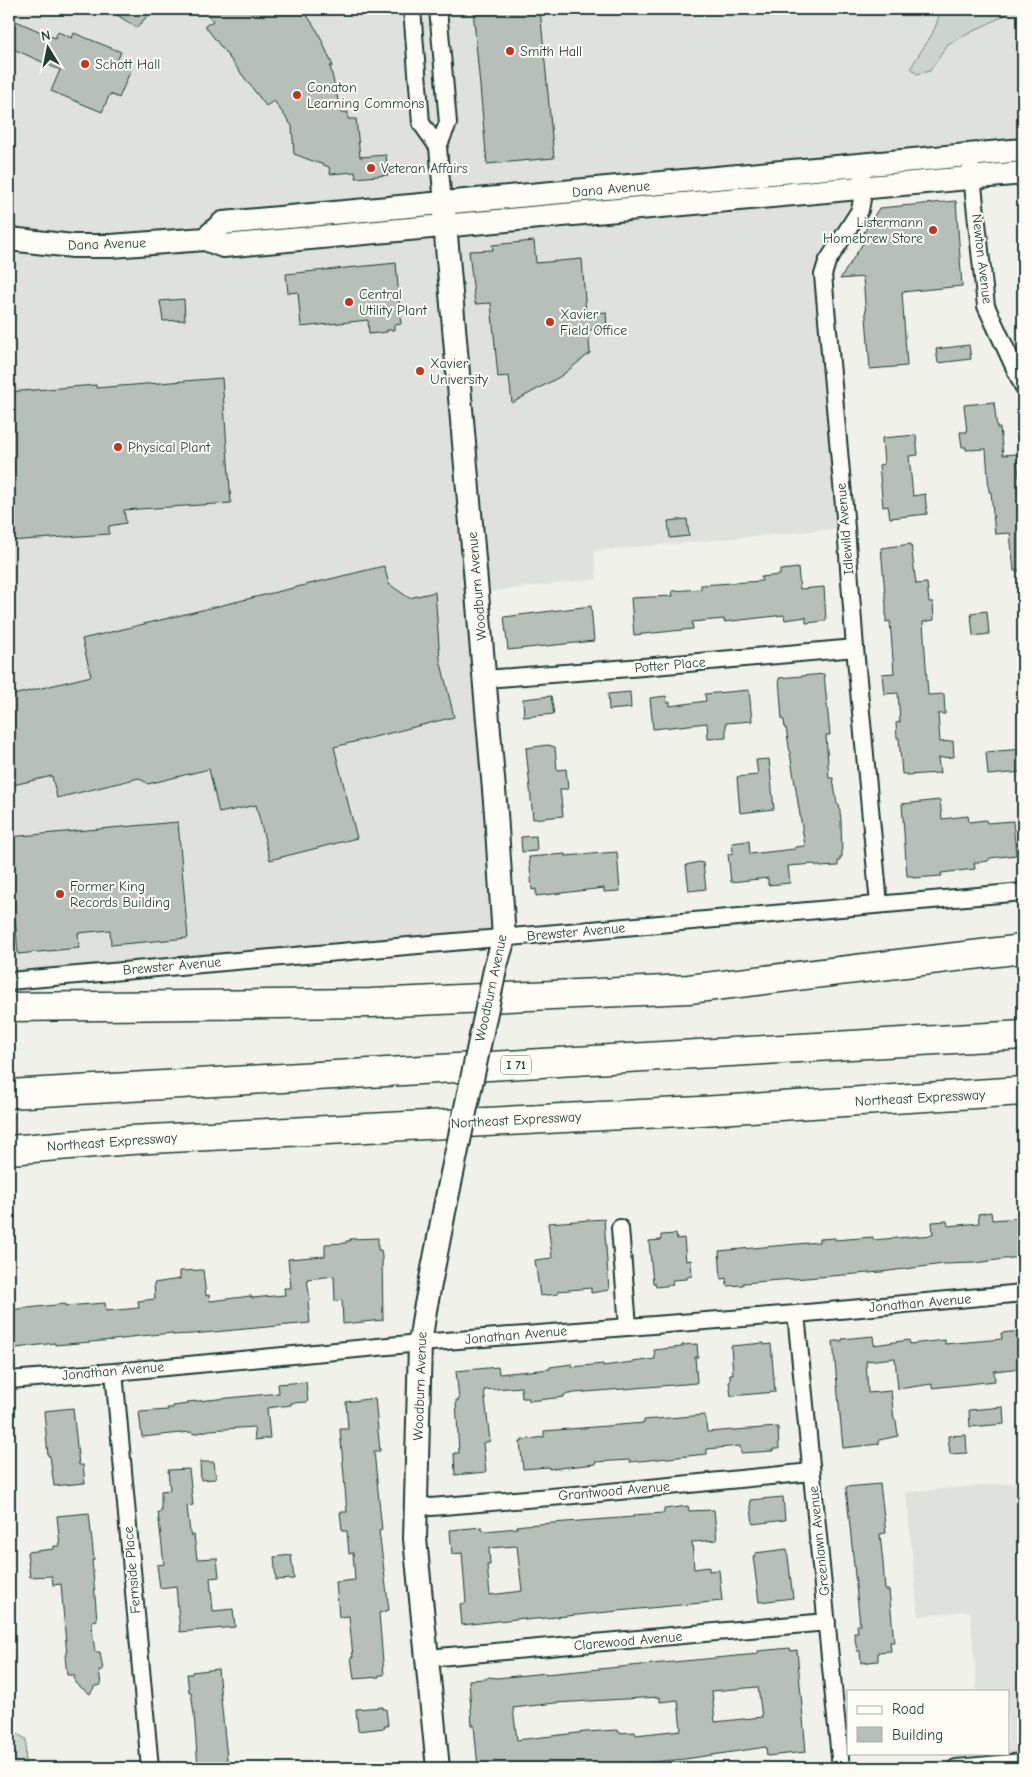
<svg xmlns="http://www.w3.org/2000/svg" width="1032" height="1777" font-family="'Comic Neue',sans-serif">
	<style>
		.built { fill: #dfe2dc }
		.green { fill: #cdd3cd; stroke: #768880 }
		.building { fill: #b6bfb8; stroke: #1f3d34; fill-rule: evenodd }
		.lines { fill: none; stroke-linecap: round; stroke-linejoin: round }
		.street-casing { stroke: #1f3d34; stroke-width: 20 }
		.secondary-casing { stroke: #1f3d34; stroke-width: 26 }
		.highway-casing { stroke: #1f3d34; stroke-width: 31 }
		.street { stroke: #fdfcf7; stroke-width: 16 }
		.secondary { stroke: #fdfcf7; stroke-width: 22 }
		.highway { stroke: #fdfcf7; stroke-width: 28 }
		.secondary-bridge-casing { stroke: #1f3d34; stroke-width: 26; stroke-linecap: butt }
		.secondary-bridge { stroke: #fdfcf7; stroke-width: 22 }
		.poi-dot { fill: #c8321e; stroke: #fdfcf7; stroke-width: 2 }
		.labels { text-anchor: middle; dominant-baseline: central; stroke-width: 4; stroke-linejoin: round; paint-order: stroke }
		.shield { fill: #fdfcf7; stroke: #62766e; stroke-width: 1 }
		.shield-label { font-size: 12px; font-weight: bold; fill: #1f3d34 }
		.poi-label { font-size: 14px; fill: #1f3d34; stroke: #fdfcf7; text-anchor: start }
		.street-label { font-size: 14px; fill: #1f3d34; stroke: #fdfcf7 }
	</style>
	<rect width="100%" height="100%" fill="#f0f1eb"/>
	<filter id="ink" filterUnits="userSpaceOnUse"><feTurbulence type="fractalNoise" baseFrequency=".02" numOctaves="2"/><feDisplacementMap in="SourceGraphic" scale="10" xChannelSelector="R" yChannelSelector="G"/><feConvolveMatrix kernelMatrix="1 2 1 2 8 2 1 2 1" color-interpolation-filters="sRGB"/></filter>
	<g filter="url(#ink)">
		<path class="built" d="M9 9H1023V150L861 165 862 189 827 262 846 528 594 551 597 579 477 593 504 938 9 981Z
			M1023 1482V1768L984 1765 983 1753H1008V1691H977L970 1611 918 1616 906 1492Z"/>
		<path class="green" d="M939 9H1012L1009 13 948 44 930 71 917 74 911 68C921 48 939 32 939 9Z
			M9 1729 26 1739 25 1768H9Z"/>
		<path class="building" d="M108 9H153L137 28Z
			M203 9H303L318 32 333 66H330L341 113 348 112V119H356L360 157 386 155 388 175 356 178 355 172 330 174 329 167 294 154 292 126 274 101 266 106 205 26 213 21Z
			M473 9H540L554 158 487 164Z
			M9 18 55 38 58 32 72 38 74 33 121 52 117 61 132 67 119 98 110 94 102 112 51 91 60 70 9 47Z
			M956 201 962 286 902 292 907 366 870 369 863 277 840 279 867 237 863 234 879 208Z
			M534 241 536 263 582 259 586 314 606 312 607 329 588 330 590 353 561 376 512 403 509 376 498 377 491 303 475 304 469 251 493 250 492 245Z
			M396 263 401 324 394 325V330H387V332L369 334 368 320 301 327 298 292 288 293 286 274Z
			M184 299 185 320 163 321 160 301Z
			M969 345 971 359 938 363 936 349Z
			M222 378 231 503 124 510 126 523 109 526V534L9 541V392L96 385V388Z
			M994 402 997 428H1000L1003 455 1017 454 1019 477H1023V571H1014L1010 533 995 534 991 492H989L986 449 966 450V447H962L960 432H967L964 405Z
			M916 435 918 455 909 456 913 496 925 494 927 514 890 518 888 506 883 507 879 465 884 464 882 438Z
			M687 519 689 536 670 538 668 521Z
			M911 544 916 584 927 583 929 602H933L934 620 923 622 928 695 944 694 945 714H938L940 742 953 741 954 757 938 758 940 773 907 775V774H902L899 738H897L896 723 900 722 898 693 884 694 882 674 894 673 890 621 886 622V605L881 548Z
			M384 566 389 584 409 598 435 592 440 659 454 717 334 747 357 838 270 860 256 805 219 813 209 769 148 784 139 778 57 798 52 776 9 786V696L91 676 82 639Z
			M798 568 800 589 824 587 826 621 806 623V617L785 620 784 615 724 622V619L692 622 693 629 634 635 631 598 673 596 672 591 701 589V585L762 581 761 577 780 575V570Z
			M591 606 594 641 508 650 504 617Z
			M987 611 989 634 973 636 971 613Z
			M824 674 830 735H826L829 778H833L837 804H839L841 820 842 857H840V861H838V866L820 867V866H816L815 864 788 866 790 883 768 885V878L731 882 728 854 733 853 732 843 749 841 750 854 795 849V847L805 846 786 728 785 729 784 720H782L779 678Z
			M749 690 752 721 726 723V738L708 739 707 723 653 729 650 698 666 696 667 703 670 702V706L706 701 705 694Z
			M630 692 631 708 609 710 608 694Z
			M551 696 554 714 524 717 523 699Z
			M548 745 555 747 557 770 566 769 568 789H560L563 816 533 819 526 748Z
			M1023 749V772L988 775 986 752Z
			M769 759 774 809 740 813 737 777 758 775 756 760Z
			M940 800 942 819 968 816 969 822 986 820 987 823 1013 821 1016 855 990 858 988 861 974 863 975 869 941 873 942 876 913 878V876H907L902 804Z
			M178 822 188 938 111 945 110 930 78 933 79 948 18 954 9 837Z
			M536 836 537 851 522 852 521 837Z
			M617 852 620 891 604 892V888L536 896V889L532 890 529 857 565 854V856Z
			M699 862 703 863 706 889 689 891 686 865Z
			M991 1212 992 1220 1018 1218 1021 1251H1019V1257L975 1263 944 1264 881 1272 743 1283V1285L727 1286 726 1278 721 1279 719 1251 819 1242V1239L835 1238V1240L873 1237V1240L933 1235 932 1222 947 1221 948 1226 979 1223 978 1214Z
			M604 1219 609 1290 591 1293V1288L558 1291V1294L540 1296 535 1260 552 1258 548 1223Z
			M676 1234 677 1239 684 1238 686 1261 691 1260 692 1276 687 1277V1279L672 1280 673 1285 656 1287 655 1283H653L649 1241 661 1240V1235Z
			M378 1238V1250H381L382 1257 383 1320 343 1324 342 1300 335 1301 334 1276 307 1279 310 1300 308 1302 310 1323 192 1334 172 1335V1333L130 1337V1338L114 1340 55 1345V1343L9 1349V1310L65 1304V1306L105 1303 106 1311 139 1308 138 1301 155 1299 154 1283 180 1279V1271L203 1270 206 1296 209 1295 210 1301 251 1296 252 1298 285 1295 284 1288H291L288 1259 325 1256V1244L346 1243V1241H350V1239Z
			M1022 1331 1023 1368 994 1371 995 1381 932 1388V1384L898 1389 895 1358 866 1361 868 1393 891 1391 894 1420H896L898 1436 879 1440V1444L843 1448 833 1341H842V1339L873 1336 874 1345 909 1340 910 1344 945 1340V1344L1002 1339 1001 1333Z
			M764 1343V1345L771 1344 775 1392 731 1396 729 1382H730V1374H733L731 1346Z
			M697 1344 698 1357H695L697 1383 574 1393 564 1395V1397L529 1401V1398H522L521 1387 484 1390 490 1441 483 1443 486 1472 455 1475 454 1453H459L456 1400H459L456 1371 498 1367 499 1374 550 1369V1367L572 1364V1367L603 1364V1366L655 1359 654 1350 682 1347V1345Z
			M306 1382 308 1402 291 1403V1405L267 1408 270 1438 255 1440 254 1427 210 1430 194 1434 191 1432 142 1437 139 1412 168 1410 167 1408H173V1406L188 1404V1402L279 1393 278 1384Z
			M375 1398 380 1451H374L382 1530 379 1531 389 1610 379 1613 384 1675H379V1677L354 1679 351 1657H353L349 1616 339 1617 336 1582 355 1580 353 1553 349 1554 347 1531H343L342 1529 340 1512H347L340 1429H348L346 1402Z
			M1003 1407 1004 1424 970 1427 969 1410Z
			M73 1408 79 1465H83L85 1483 54 1486 50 1456H48L44 1411Z
			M705 1415 707 1432 778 1427 779 1449H773V1451L741 1453 740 1446 707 1449V1454L630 1462V1460L595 1462 596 1464 549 1469V1467L523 1469 520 1442H522V1440L544 1437V1431L644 1423V1420Z
			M966 1435 967 1453 950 1454 948 1436Z
			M200 1462H214L216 1479 201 1480Z
			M189 1469 193 1505 187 1506 190 1533 191 1536 194 1535 197 1559 217 1558 219 1577 210 1578 213 1611 233 1609 235 1627 180 1632 176 1586 160 1588 157 1565 164 1564 158 1512H161V1491L170 1490 168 1470Z
			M880 1484 886 1533 880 1534 883 1563 885 1590H889L894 1642H890L891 1651 878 1652V1661L861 1663 860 1651H857L854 1633H858L857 1625H860L846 1487Z
			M783 1497 785 1520 753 1524 750 1500Z
			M688 1506 689 1511 714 1510 717 1540 692 1542 694 1569 709 1567V1571L719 1570 722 1601 525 1620V1618L462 1625 460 1604 466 1603 462 1553 452 1554 450 1530 482 1527V1530L486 1531 517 1528V1526L525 1525 634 1517 633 1515 664 1513V1509ZM517 1546 522 1591 490 1595 487 1565H490L489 1548Z
			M89 1513 94 1560H92L97 1620 92 1621 93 1638 95 1652H100L103 1670H99L101 1685 95 1686 90 1694 75 1683 74 1675H67L65 1656H67L61 1584 53 1585 52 1576 30 1577 27 1552 54 1549V1546H60L57 1516Z
			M787 1549 793 1598 759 1602 753 1556H755V1553Z
			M291 1555 294 1579 276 1580 274 1557Z
			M790 1648 791 1651 797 1650 806 1752 767 1756 766 1747 685 1759 630 1764V1762L576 1768H478L474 1725H472L469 1680 486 1679 489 1677 497 1678 546 1673V1674L758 1654V1651ZM758 1687 762 1717 715 1722 712 1691ZM660 1697V1702L678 1700 681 1730 636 1735 635 1732 619 1733 618 1730 586 1732 517 1740 513 1708 555 1703Z
			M218 1669 228 1768H198L194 1714 191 1692H189L187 1674H192V1672Z
			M383 1707V1709H386L388 1726H384L385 1728 358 1731 356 1709Z"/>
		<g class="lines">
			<g class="street-casing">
				<path id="street" d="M412 9 421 123 438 147 448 123 438 9
					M438 147 443 204
					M971 167 986 306 1023 386
					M862 177V199L860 210 827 262 823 275 846 528 855 648 879 904
					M485 679 643 667 855 648
					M9 981 1023 892
					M620 1228 628 1326
					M796 1314 841 1768
					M114 1372 150 1768
					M9 1380 114 1372 420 1343 796 1314 1023 1293
					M416 1504 431 1507 599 1493 811 1472
					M428 1658 827 1622
					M956 1768 1023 1762"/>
			</g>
			<g class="secondary-casing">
				<path id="secondary" d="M444 212 496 813 504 938 496 965
					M9 239 73 246H111L205 239 223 246 1023 173
					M205 239 223 223 1023 150
					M438 1768 415 1539 420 1343 425 1310 445 1207"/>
			</g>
			<g class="highway-casing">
				<path id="highway" d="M9 1007 371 1003 689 989 1023 949
					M9 1094 1023 1035
					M9 1150 131 1140 701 1111 1023 1091"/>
			</g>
			<use href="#street" class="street"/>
			<use href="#secondary" class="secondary"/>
			<use href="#highway" class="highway"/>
			<g class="secondary-bridge-casing">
				<path id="secondary-bridge" d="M445 1207 496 965"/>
			</g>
			<use href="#secondary-bridge" class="secondary-bridge"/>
		</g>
	</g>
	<g class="poi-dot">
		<circle cx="510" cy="51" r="5"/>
		<circle cx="85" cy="64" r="5"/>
		<circle cx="297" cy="95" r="5"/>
		<circle cx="371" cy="168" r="5"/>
		<circle cx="933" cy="230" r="5"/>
		<circle cx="349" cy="302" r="5"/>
		<circle cx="550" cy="322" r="5"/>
		<circle cx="420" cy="371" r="5"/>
		<circle cx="118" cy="447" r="5"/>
		<circle cx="60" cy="894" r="5"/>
	</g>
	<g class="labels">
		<rect class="shield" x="501" y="1055.5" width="30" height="19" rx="4"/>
		<g class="shield-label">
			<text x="516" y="1065">I 71</text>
		</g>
		<g class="poi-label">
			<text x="520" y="51">Smith Hall</text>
			<text x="95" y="64">Schott Hall</text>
			<text x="307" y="87">Conaton<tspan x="307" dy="16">Learning Commons</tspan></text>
			<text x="381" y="168">Veteran Affairs</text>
			<text x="923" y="222" text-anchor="end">Listermann<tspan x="923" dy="16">Homebrew Store</tspan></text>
			<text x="359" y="294">Central<tspan x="359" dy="16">Utility Plant</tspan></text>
			<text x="560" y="314">Xavier<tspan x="560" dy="16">Field Office</tspan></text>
			<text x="430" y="363">Xavier<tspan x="430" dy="16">University</tspan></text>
			<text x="128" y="447">Physical Plant</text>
			<text x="70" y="886">Former King<tspan x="70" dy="16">Records Building</tspan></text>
		</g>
		<g class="street-label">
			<text transform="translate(611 189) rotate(-5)">Dana Avenue</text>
			<text transform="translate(107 244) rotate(-2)">Dana Avenue</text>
			<text transform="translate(982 259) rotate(83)">Newton Avenue</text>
			<text transform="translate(845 529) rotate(-95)">Idlewild Avenue</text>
			<text transform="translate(477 586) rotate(-95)">Woodburn Avenue</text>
			<text transform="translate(670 665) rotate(-5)">Potter Place</text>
			<text transform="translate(576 932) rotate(-5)">Brewster Avenue</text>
			<text transform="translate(172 966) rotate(-5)">Brewster Avenue</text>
			<text transform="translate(491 988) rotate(-78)">Woodburn Avenue</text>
			<text transform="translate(920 1098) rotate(-3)">Northeast Expressway</text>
			<text transform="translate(516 1120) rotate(-3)">Northeast Expressway</text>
			<text transform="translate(112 1142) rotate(-4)">Northeast Expressway</text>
			<text transform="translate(920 1303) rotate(-5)">Jonathan Avenue</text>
			<text transform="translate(516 1335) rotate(-5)">Jonathan Avenue</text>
			<text transform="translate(113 1371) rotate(-5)">Jonathan Avenue</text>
			<text transform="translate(420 1386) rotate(-88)">Woodburn Avenue</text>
			<text transform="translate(614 1491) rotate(-5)">Grantwood Avenue</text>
			<text transform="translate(819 1541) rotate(-96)">Greenlawn Avenue</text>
			<text transform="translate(132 1570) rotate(-95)">Fernside Place</text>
			<text transform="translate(628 1641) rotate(-5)">Clarewood Avenue</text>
		</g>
	</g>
	<rect width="1032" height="1777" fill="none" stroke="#fdfcf7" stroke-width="30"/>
	<rect x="15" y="15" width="1002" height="1747" fill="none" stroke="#1f3d34" stroke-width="2" filter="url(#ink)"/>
	<rect x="847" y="1690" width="162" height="65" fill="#fdfcf7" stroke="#a4b0a9"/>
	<rect x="857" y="1706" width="25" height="8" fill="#fdfcf7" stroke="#a4b0a9"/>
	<text x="892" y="1714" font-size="15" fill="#1f3d34">Road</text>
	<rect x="857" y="1727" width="25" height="15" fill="#b6bfb8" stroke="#a4b0a9"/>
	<text x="892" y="1740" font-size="15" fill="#1f3d34">Building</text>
	<g transform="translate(48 48) rotate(350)" stroke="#fdfcf7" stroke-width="4" paint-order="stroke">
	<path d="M0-4L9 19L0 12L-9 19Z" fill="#1f3d34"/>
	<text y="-8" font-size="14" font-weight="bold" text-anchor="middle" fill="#1f3d34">N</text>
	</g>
</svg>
